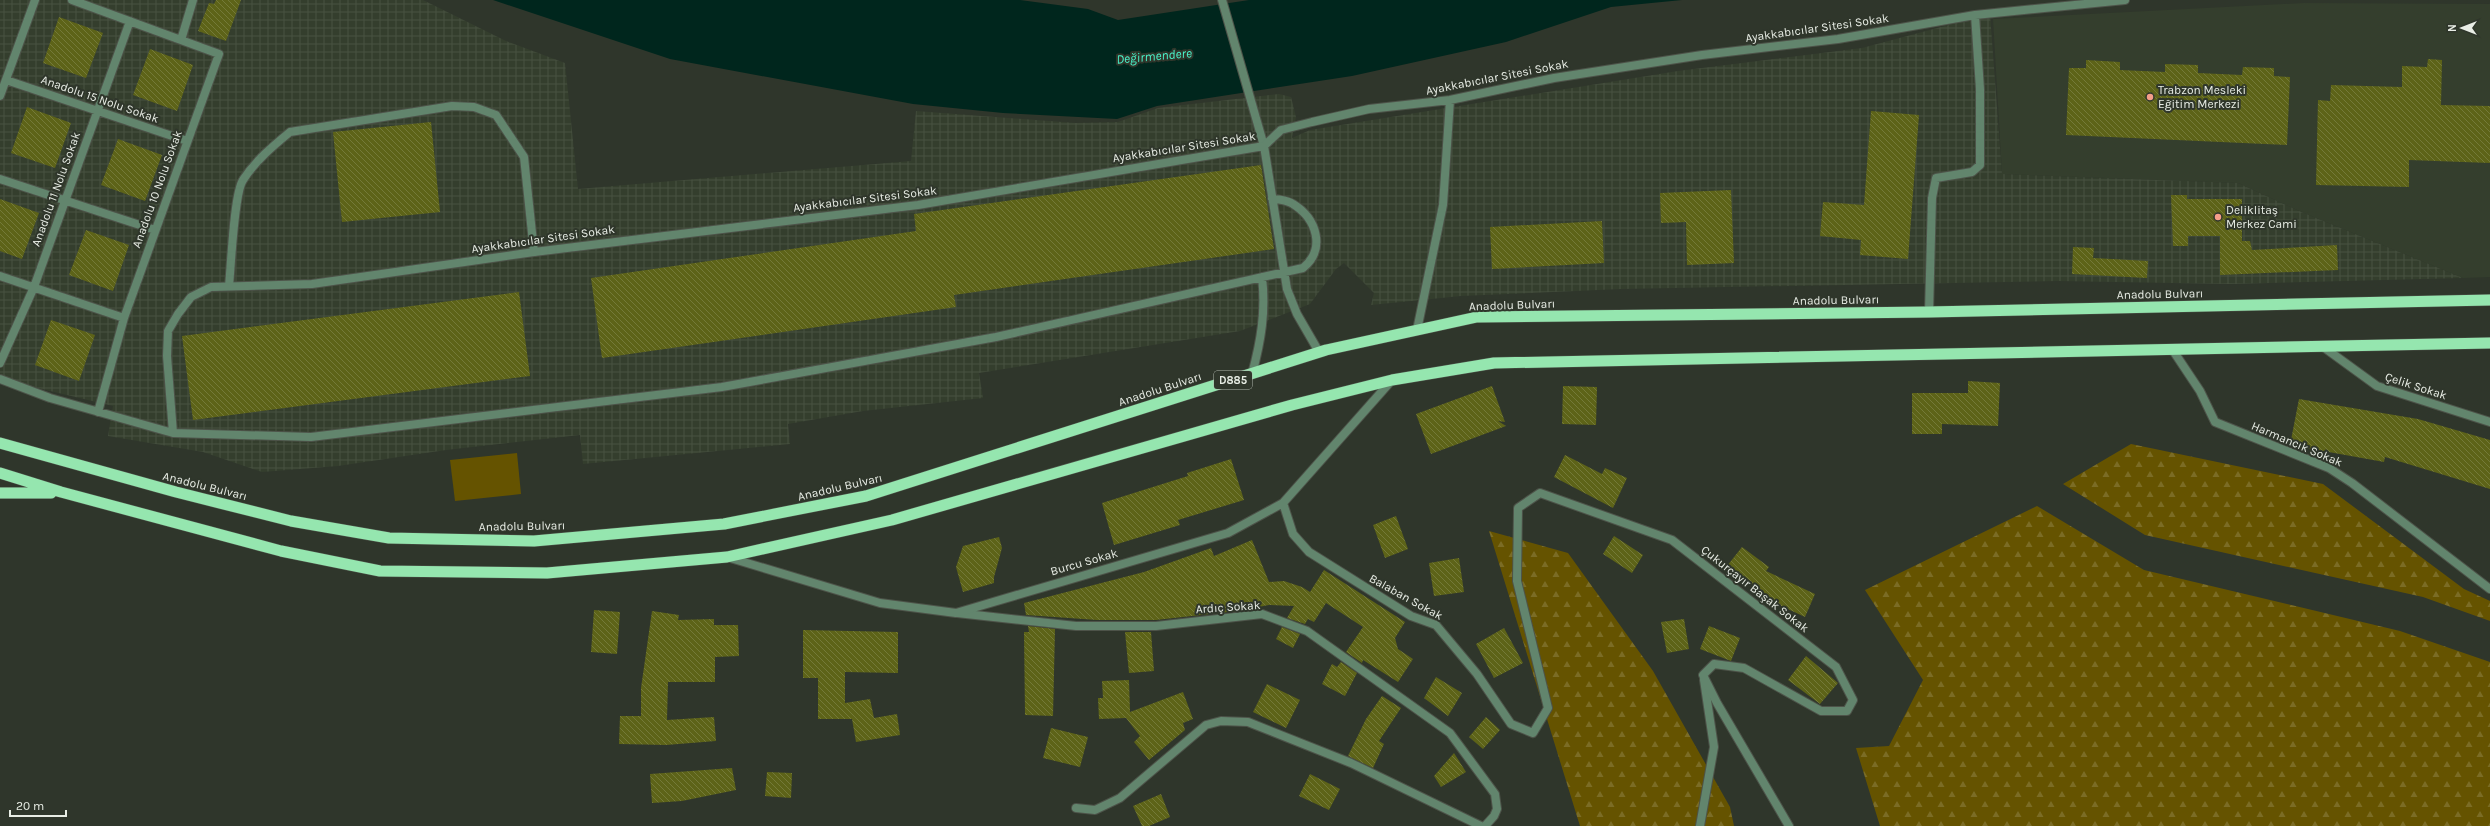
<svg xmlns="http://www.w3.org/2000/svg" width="2490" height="826" font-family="Karla,sans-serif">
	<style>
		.built { fill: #343e2d }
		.industrial { fill: url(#industrial-grid) }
		.forest { fill: url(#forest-firs) }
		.pitch { fill: #655300 }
		.water { fill: #00261d }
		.building { fill: url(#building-back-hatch) }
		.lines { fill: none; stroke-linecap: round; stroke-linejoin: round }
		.service-casing { stroke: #4d5349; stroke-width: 10 }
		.pedestrian-casing { stroke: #4d5349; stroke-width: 10 }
		.minor-casing { stroke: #4d5349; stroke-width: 10 }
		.tertiary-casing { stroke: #4d5349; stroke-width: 10 }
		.trunk-casing { stroke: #4d5349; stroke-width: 12 }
		.service { stroke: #62856d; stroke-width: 8 }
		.pedestrian { stroke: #62856d; stroke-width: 8 }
		.minor { stroke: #62856d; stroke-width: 8 }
		.tertiary { stroke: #62856d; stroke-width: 8 }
		.trunk { stroke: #95e6af; stroke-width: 11 }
		.poi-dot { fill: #f49e88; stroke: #2f362b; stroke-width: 1.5 }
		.labels { text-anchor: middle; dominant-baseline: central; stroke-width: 4; stroke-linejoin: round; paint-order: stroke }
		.shield { fill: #2f362b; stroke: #b0b6ad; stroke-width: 1 }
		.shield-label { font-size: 11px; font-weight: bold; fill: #e8ede5 }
		.street-label { font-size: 12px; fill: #e8ede5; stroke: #2f362b }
		.poi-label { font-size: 12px; fill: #e8ede5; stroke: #2f362b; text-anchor: start }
		.water-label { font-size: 13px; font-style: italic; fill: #49f6cd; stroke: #2f362b }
	</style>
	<defs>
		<pattern id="industrial-grid" width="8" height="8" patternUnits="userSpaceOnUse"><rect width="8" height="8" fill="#343e2d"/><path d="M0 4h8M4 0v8" fill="none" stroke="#485141"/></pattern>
		<pattern id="forest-firs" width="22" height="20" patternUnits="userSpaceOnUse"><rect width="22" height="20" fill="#655300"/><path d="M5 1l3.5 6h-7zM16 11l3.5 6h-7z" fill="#7b6c25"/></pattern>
		<pattern id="building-back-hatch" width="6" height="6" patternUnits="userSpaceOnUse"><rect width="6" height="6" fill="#5d6318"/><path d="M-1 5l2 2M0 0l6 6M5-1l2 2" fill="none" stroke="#747a39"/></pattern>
	</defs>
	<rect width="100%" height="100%" fill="#2f362b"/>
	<path class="built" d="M2304 3 2490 4V277L2463 278 2299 211 2238 183 2002 174 1993 19Z"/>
	<path class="industrial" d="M0 0H423L506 41 565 63 578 189 911 161 916 111 1076 123 1118 122 1158 108 1279 94 1291 97 1296 117 1292 138 1310 130 1678 71 1862 48 1990 14 2002 174 2238 183 2299 211 2463 278 2231 284 2058 281 1621 289 1461 296 1371 305 1374 293 1344 263 1336 269 1310 304 1240 331 979 373 983 398 863 411 788 424 790 444 583 464 580 435 446 450 338 466 262 472 203 452 108 436 113 406 0 379Z"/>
	<path class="forest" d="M2131 444 2323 484 2464 589 2490 601V621L2423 597 2145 535 2063 484Z
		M2037 506 2144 570 2400 631 2490 662V826H1880L1856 748 1889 746 1923 680 1865 590Z
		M1489 531 1568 553 1653 671 1730 807 1734 826H1580Z"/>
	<path class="pitch" d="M517 453 521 494 455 501 450 460Z"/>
	<path class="water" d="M493 0H1020L1088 9 1118 20 1249 0H1682L1611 7 1506 42 1352 76 1157 106 1117 119 1003 113 913 104 670 59Z"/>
	<path class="building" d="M216 0H241L226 41 198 31 209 3 214 4Z
		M59 17 103 33 86 78 43 63Z
		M150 49 193 65 177 111 133 95Z
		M2428 59 2442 60 2441 105 2490 106V163L2409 160V187L2316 185 2318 100 2330 101 2331 85 2402 87V66L2427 67Z
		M2086 60 2120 62V70L2165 72V64L2198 65V73L2242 75 2243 67 2274 68V76L2290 77 2287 145 2066 135 2069 68H2086Z
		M27 107 71 123 55 168 11 153Z
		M1871 111 1919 115 1908 259 1860 255 1861 240 1820 236 1823 202 1864 205Z
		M431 122 440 212 342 222 333 132Z
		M118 139 162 155 145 201 101 185Z
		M1261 165 1274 249 954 295 956 307 602 358 591 278 916 231 914 214Z
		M1731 190 1734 263 1687 265 1686 222 1661 223 1660 193Z
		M2171 195H2187V199H2242V241H2250L2252 250 2337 245 2338 270 2220 275V236H2188V246H2173Z
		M0 199 39 213 22 259 0 251Z
		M1602 221 1604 263 1492 269 1490 227Z
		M86 230 129 245 113 291 69 275Z
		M2073 247 2094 248 2093 258 2148 261 2147 278 2072 274Z
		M519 292 530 376 193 420 182 336Z
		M51 320 95 335 79 381 35 365Z
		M1968 381 2000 383 1998 426 1942 424V434H1912V393H1968Z
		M1492 386 1505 422 1498 421 1506 426 1431 454 1416 414Z
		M1563 386 1597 387 1596 425 1562 424Z
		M2299 399 2418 419 2490 440V489L2385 457 2384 462 2290 445Z
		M1565 455 1602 474 1605 468 1627 478 1613 508 1554 477Z
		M1231 459 1244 500 1178 520 1180 525 1114 545 1102 503 1188 476 1187 473Z
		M1396 516 1408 549 1385 558 1373 525Z
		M1614 536 1643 555 1632 573 1603 554Z
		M999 537 1002 548 994 577V583L963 592 956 567 963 546Z
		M1252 540 1269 582 1284 581 1302 587 1310 592 1324 570 1405 622 1395 638 1398 649 1413 659 1398 682 1363 660 1362 663 1346 652 1363 627 1326 603 1314 622 1308 619 1305 624 1287 618 1294 606 1269 605 1237 611 1156 620H1097L1026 615 1024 603 1144 572 1211 548 1214 556Z
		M1742 547 1769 567 1766 571 1815 594 1805 617 1777 604 1727 566Z
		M1459 558 1464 592 1434 596 1429 563Z
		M594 610 620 612 617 654 591 652Z
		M652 611 679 615 678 620 714 619V625H738L739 656 715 657V682H668L667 720 714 717 716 741 666 745 619 744 620 716H641V688Z
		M1684 619 1689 649 1667 653 1661 622Z
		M1028 626 1055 629 1053 716 1025 715 1024 632H1029Z
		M1709 626 1740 638 1731 661 1700 649Z
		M1282 627 1300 634 1293 648 1276 639Z
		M1504 628 1523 663 1494 678 1476 644Z
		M803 630 898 632V673L845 672V703L870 699 874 718 897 714 900 735 856 742 852 719H818V678H803Z
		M1125 632H1151L1154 671 1129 673Z
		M1806 656 1838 683 1820 704 1788 680Z
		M1341 662 1357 673 1345 696 1322 684 1332 664 1337 667Z
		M1436 677 1462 693 1448 716 1424 698Z
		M1129 680 1130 712 1183 692 1193 719 1183 723 1185 730 1149 760 1134 742 1140 736 1126 718 1099 719 1098 698H1103L1102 681Z
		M1267 684 1300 700 1286 728 1253 712Z
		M1382 696 1401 708 1379 741 1384 744 1373 768 1348 756 1366 719Z
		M1486 717 1500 730 1483 749 1469 737Z
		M1051 728 1088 737 1080 767 1043 758Z
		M1454 753 1466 772 1441 787 1434 776Z
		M732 768 736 790 682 801 652 803 650 774Z
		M767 772 792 773 791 798 765 796Z
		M1310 774 1340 789 1329 810 1299 796Z
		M1161 794 1170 817 1149 826H1142L1133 806Z"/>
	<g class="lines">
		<g class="service-casing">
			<path id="service" d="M229 286C231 267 234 193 243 180 255 161 273 146 290 132L452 106 474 107 496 115 524 157 534 252"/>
		</g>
		<g class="pedestrian-casing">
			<path id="pedestrian" d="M1222 0 1264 146"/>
		</g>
		<g class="minor-casing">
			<path id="minor" d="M72 0 219 54 124 318 98 412
				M181 40 193 0
				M6 80 187 141
				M0 96 35 0
				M1264 146 1287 289 1297 314 1319 352
				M0 179 155 230
				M0 276 124 318
				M1929 312 1932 198 1936 178 1972 172 1980 165V89L1975 15
				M1417 330 1443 205 1450 100
				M2322 346 2377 386 2490 422
				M2172 349 2200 391 2215 422 2329 468 2352 483 2490 589
				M0 363 34 287 130 21
				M1252 374C1261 341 1266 311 1262 277
				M0 379 50 398 173 433 311 437 722 387 996 337 1303 268C1326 249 1317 219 1293 204 1287 200 1279 200 1272 198
				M173 433 167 356 168 331 178 314 191 297 211 287 312 284 534 252 918 205 1264 146 1281 130 1312 122 1369 109 1450 100 1554 78 1702 55 1838 39 1975 15 2125 0
				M957 613 1076 626H1156L1262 614 1307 631 1450 733 1495 794 1497 809 1494 816 1485 826
				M1076 808 1095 810 1120 798 1206 725 1221 721 1248 722 1351 763 1481 826
				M1700 826 1714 747 1704 680"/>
		</g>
		<g class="tertiary-casing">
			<path id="tertiary" d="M1283 503 1293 534 1309 552 1411 616 1436 625 1477 674 1511 724 1533 733 1548 708 1517 581 1518 508 1540 493 1672 540 1836 667 1853 700 1847 711H1821L1744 668 1714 664 1703 675 1717 703 1789 826
				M727 557 880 603 956 613 1228 533 1283 503 1392 380"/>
		</g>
		<g class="trunk-casing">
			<path id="trunk" d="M0 443 176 492 291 521 389 538 534 541 724 524 866 496 1326 350 1477 317 1929 312 2490 300
				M0 473 61 492 281 551 380 571 547 573 727 557 892 520 1292 405 1392 380 1494 363 2490 343
				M0 493H51"/>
		</g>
		<use href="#service" class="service"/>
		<use href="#pedestrian" class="pedestrian"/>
		<use href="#minor" class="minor"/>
		<use href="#tertiary" class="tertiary"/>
		<use href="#trunk" class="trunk"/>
	</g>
	<g class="poi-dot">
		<circle cx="2150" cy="97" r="4"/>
		<circle cx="2218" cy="217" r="4"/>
	</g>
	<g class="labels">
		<rect class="shield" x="1214" y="371" width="38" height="18" rx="3"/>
		<g class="shield-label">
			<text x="1233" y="380">D885</text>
		</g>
		<g class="street-label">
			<text transform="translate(1817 28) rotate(-8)">Ayakkabıcılar Sitesi Sokak</text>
			<text transform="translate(1497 77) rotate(-11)">Ayakkabıcılar Sitesi Sokak</text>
			<text transform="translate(100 99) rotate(19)">Anadolu 15 Nolu Sokak</text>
			<text transform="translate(1184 147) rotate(-9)">Ayakkabıcılar Sitesi Sokak</text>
			<text transform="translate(56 189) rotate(-70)">Anadolu 11 Nolu Sokak</text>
			<text transform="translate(157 189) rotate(-70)">Anadolu 10 Nolu Sokak</text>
			<text transform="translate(865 199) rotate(-7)">Ayakkabıcılar Sitesi Sokak</text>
			<text transform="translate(543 239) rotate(-8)">Ayakkabıcılar Sitesi Sokak</text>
			<text transform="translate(2160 294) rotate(-1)">Anadolu Bulvarı</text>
			<text transform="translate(1836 300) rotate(-1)">Anadolu Bulvarı</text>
			<text transform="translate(1512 305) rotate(-2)">Anadolu Bulvarı</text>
			<text transform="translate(2416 386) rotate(18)">Çelik Sokak</text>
			<text transform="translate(1160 389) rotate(-18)">Anadolu Bulvarı</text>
			<text transform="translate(2297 444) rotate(23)">Harmancık Sokak</text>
			<text transform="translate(205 486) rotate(14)">Anadolu Bulvarı</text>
			<text transform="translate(840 487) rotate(-13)">Anadolu Bulvarı</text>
			<text transform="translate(522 526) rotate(-1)">Anadolu Bulvarı</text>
			<text transform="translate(1084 562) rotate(-16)">Burcu Sokak</text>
			<text transform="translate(1755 589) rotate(38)">Çukurçayır Başak Sokak</text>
			<text transform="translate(1406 597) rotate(29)">Balaban Sokak</text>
			<text transform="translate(1228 607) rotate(-4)">Ardıç Sokak</text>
		</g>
		<g class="poi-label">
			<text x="2158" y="90">Trabzon Mesleki<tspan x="2158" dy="14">Eğitim Merkezi</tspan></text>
			<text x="2226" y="210">Deliklitaş<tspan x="2226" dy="14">Merkez Cami</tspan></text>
		</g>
		<g class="water-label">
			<text transform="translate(1154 56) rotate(-5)">Değirmendere</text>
		</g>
	</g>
	<g transform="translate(2462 28) rotate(270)" stroke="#2f362b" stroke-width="3" paint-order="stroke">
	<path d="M0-3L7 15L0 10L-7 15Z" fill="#e8ede5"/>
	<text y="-6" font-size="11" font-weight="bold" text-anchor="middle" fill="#e8ede5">N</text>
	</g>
	<path d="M10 810v6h56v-6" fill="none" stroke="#e8ede5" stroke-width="2"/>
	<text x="16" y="810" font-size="12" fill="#e8ede5" stroke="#2f362b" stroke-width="3" paint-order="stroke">20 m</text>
</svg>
